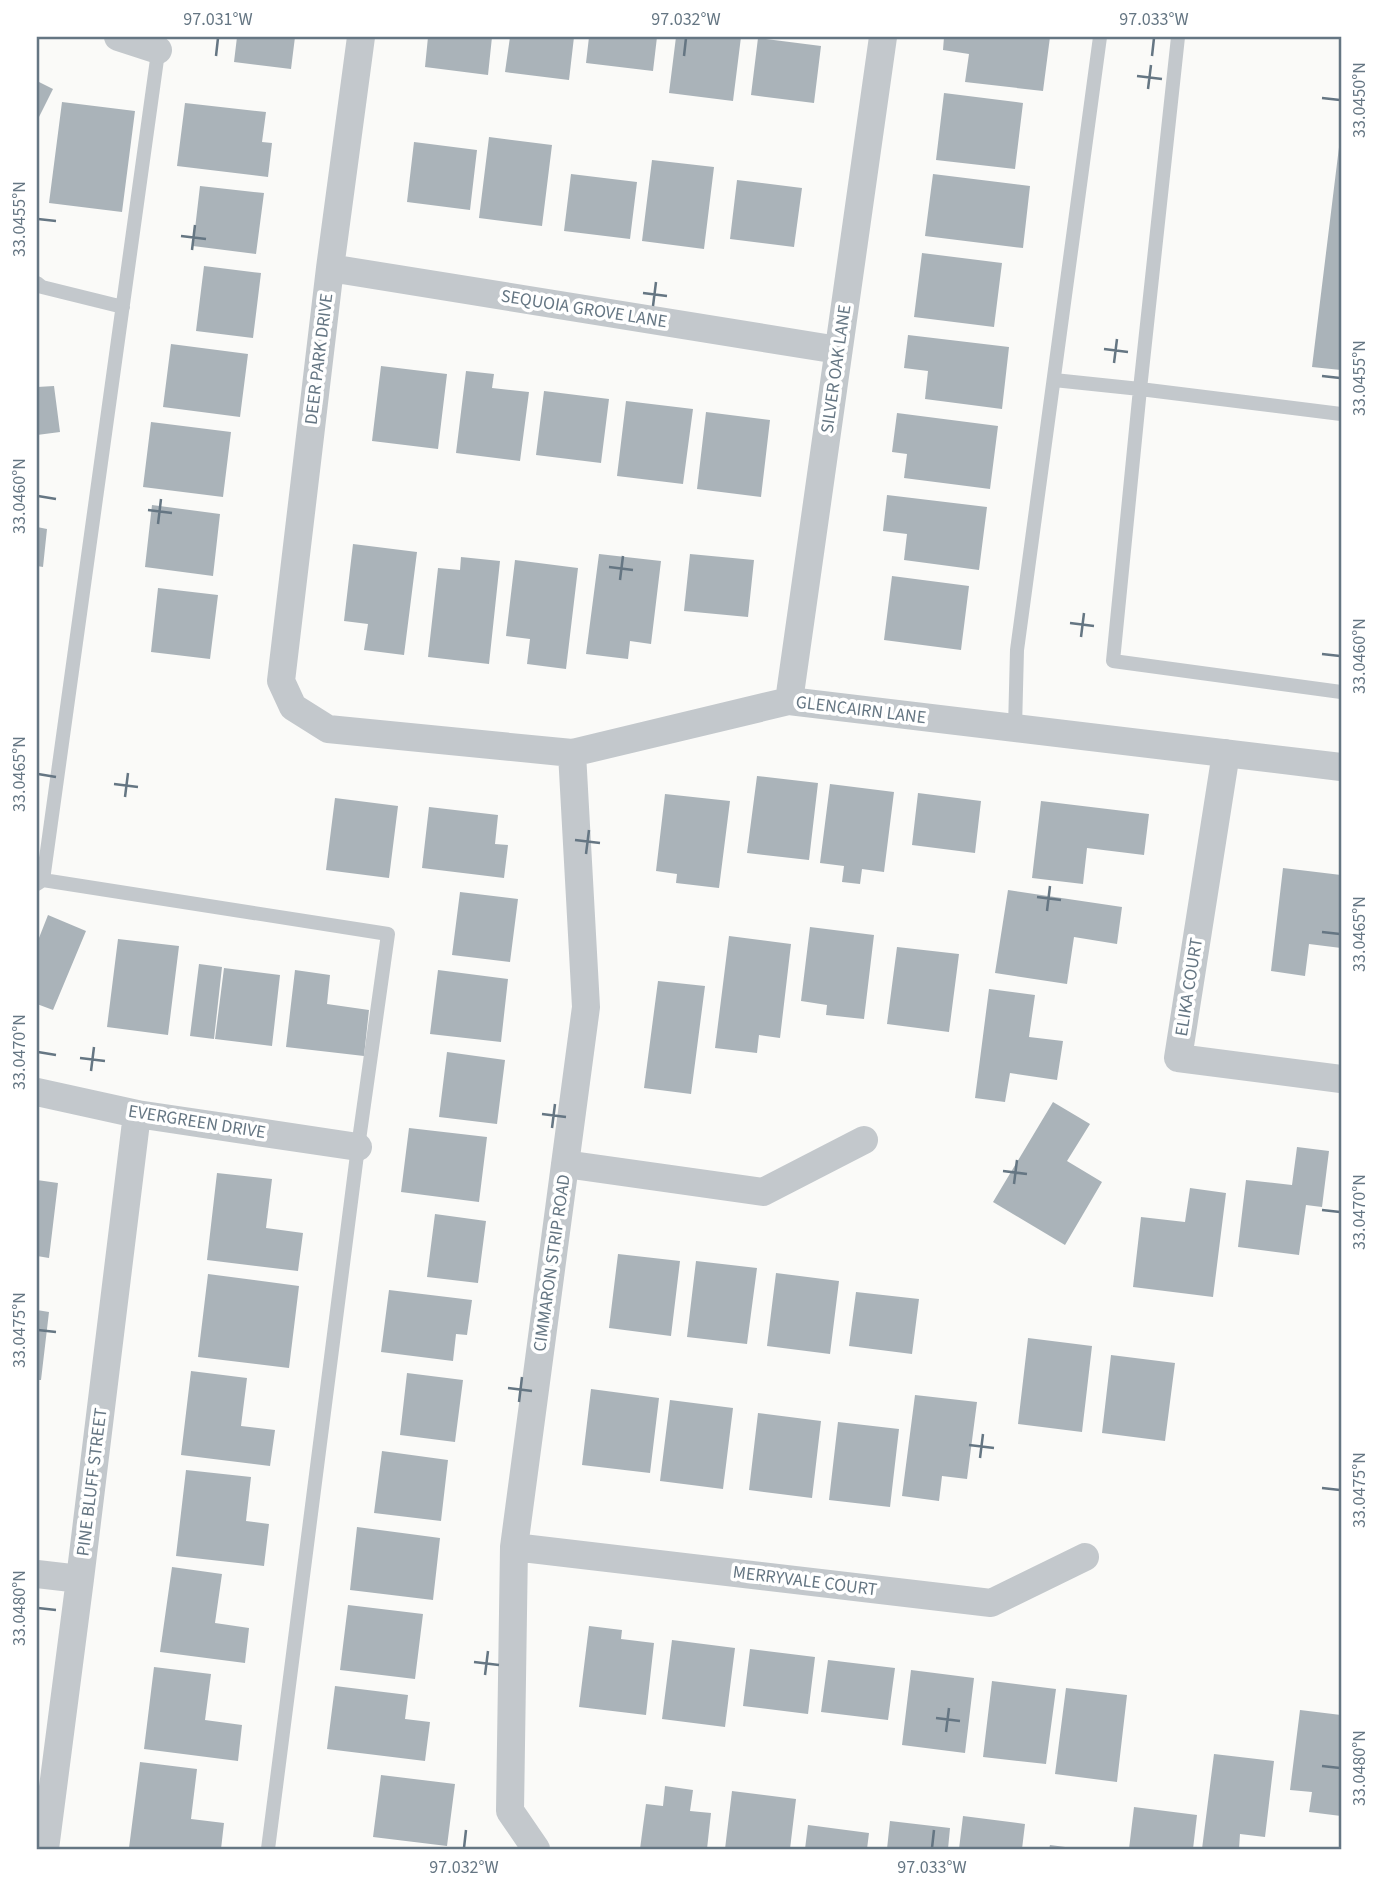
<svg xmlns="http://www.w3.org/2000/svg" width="1378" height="1886" font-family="'Source Sans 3',sans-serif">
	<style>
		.building { fill: #aab3b9 }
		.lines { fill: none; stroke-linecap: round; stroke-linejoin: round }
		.lane { stroke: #c3c8cc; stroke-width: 14 }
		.street { stroke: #c3c8cc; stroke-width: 28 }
		.ticks { fill: none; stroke: #657683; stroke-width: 2.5 }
		.labels { text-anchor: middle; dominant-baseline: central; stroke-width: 7; stroke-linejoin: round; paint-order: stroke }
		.street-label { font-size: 18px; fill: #657683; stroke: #fff }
		.neatline { fill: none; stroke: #657683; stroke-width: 2.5 }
		.ticks-label { font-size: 18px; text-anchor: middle; fill: #657683 }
	</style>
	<rect width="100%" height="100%" fill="#fafaf8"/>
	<path class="building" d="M237 37H295L291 69 234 62Z
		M428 37H492L488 75 425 67Z
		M510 37H574L569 80 505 72Z
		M589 37H657L653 71 586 63Z
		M676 37H741L733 101 669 93Z
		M944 37H1050L1043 91 965 82 969 54 943 50Z
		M758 38 821 46 814 103 751 95Z
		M37 81 53 89 37 121Z
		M944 93 1023 103 1015 169 936 160Z
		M62 102 135 111 122 212 49 203Z
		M185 103 266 112 262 142 272 143 268 177 177 166Z
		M489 137 552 145 542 226 479 218Z
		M1340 139H1341V370L1312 367Z
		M414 142 477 150 470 210 407 202Z
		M652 160 714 167 704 249 642 241Z
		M571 174 637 182 630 239 564 231Z
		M933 174 1030 186 1023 248 925 236Z
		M737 180 802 188 794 247 730 239Z
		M200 186 264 193 256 254 193 246Z
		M922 253 1002 263 994 327 914 317Z
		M204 266 261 273 253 338 196 331Z
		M908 335 1009 347 1002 409 925 399 928 371 904 368Z
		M171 344 248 354 240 417 163 407Z
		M381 366 447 374 438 449 372 441Z
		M466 371 494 374 492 388 529 392 520 461 456 453Z
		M54 386 60 432 37 435V387Z
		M544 391 609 399 601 463 536 455Z
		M626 401 693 409 683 484 617 476Z
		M706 412 770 420 761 497 697 489Z
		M897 413 998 426 990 489 904 478 907 454 892 452Z
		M151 422 231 432 223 497 143 487Z
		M887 495 987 507 979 570 904 560 907 534 883 531Z
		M152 505 220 514 213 576 145 567Z
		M37 527 47 529 43 567 37 566Z
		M353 544 417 552 404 655 364 650 368 624 344 621Z
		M599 554 661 561 651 644 630 641 628 659 586 654Z
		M690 554 754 560 748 617 684 611Z
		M461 557 500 561 489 664 428 657 438 568 460 570Z
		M515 560 578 568 566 669 527 664 530 639 506 636Z
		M892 576 969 586 961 650 884 640Z
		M158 588 218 595 210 659 151 652Z
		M757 776 818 783 809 860 747 853Z
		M830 784 894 792 884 872 862 869 860 884 842 882 844 866 820 863Z
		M918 793 981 801 975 853 912 845Z
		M665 794 730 801 719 888 676 883 677 874 656 871Z
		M335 798 398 806 389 878 326 870Z
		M1041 801 1149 814 1144 855 1087 848 1083 884 1032 878Z
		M429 807 498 815 495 844 508 845 504 878 422 868Z
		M1283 868 1341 875V948L1309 944 1305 976 1271 971Z
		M1008 890 1122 907 1117 944 1074 937 1067 984 995 973Z
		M460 892 518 899 510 962 452 955Z
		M48 915 86 931 53 1010 37 1004V943Z
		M810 927 874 935 864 1019 826 1015 827 1005 801 1001Z
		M729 936 791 944 780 1038 759 1035 757 1053 715 1048Z
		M118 939 179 946 168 1035 107 1027Z
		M897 947 959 954 949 1032 887 1024Z
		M199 964 222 967 214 1039 190 1036Z
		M224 968 280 975 272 1046 215 1039Z
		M295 970 330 975 327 1004 369 1010 364 1056 286 1047Z
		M438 970 508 979 501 1042 430 1034Z
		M658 981 705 986 691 1094 644 1088Z
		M989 989 1035 995 1029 1037 1063 1041 1057 1080 1010 1073 1005 1102 975 1098Z
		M447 1052 505 1060 497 1124 439 1117Z
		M1053 1102 1090 1124 1067 1161 1102 1182 1065 1245 993 1202Z
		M409 1128 487 1137 479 1202 401 1192Z
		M1297 1147 1329 1151 1322 1207 1306 1205 1299 1255 1238 1247 1246 1180 1292 1185Z
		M217 1173 272 1179 266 1228 303 1233 298 1271 207 1260Z
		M37 1180 58 1183 49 1258 37 1256Z
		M1190 1188 1226 1193 1213 1297 1133 1287 1141 1217 1185 1222Z
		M435 1214 486 1221 478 1283 427 1277Z
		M618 1254 680 1261 671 1336 609 1328Z
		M696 1261 757 1268 747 1344 687 1337Z
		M776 1273 839 1281 830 1354 767 1346Z
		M208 1274 299 1286 289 1368 198 1357Z
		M389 1290 472 1300 467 1335 456 1334 453 1361 381 1352Z
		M856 1292 919 1299 912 1354 849 1346Z
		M37 1310 49 1312 41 1380H37Z
		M1028 1338 1092 1346 1082 1432 1018 1424Z
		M1111 1355 1175 1363 1165 1441 1102 1433Z
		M191 1371 247 1378 241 1426 275 1430 270 1466 181 1455Z
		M407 1373 463 1380 455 1442 400 1435Z
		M591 1389 659 1398 650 1473 582 1465Z
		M915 1395 977 1402 967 1479 942 1476 939 1501 902 1496Z
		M670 1400 733 1408 723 1489 660 1481Z
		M758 1413 821 1421 812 1498 749 1490Z
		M838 1422 899 1429 890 1507 829 1500Z
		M382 1451 448 1460 441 1521 374 1513Z
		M186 1470 251 1477 246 1521 269 1524 264 1566 176 1556Z
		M357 1527 440 1538 433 1600 350 1590Z
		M172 1567 222 1574 215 1623 249 1628 245 1663 160 1652Z
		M348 1605 423 1614 415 1679 340 1670Z
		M589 1626 622 1630 621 1639 654 1643 646 1715 579 1707Z
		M672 1640 735 1648 725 1727 662 1719Z
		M750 1649 815 1657 808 1714 743 1706Z
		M828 1660 895 1668 888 1720 821 1712Z
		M154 1667 211 1674 205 1720 242 1725 238 1761 144 1749Z
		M911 1670 974 1678 965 1753 902 1745Z
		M992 1681 1056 1689 1046 1764 983 1757Z
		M335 1686 408 1695 405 1719 430 1722 425 1761 327 1749Z
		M1066 1688 1127 1695 1117 1782 1055 1774Z
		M1300 1710 1341 1715V1816L1309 1812 1312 1792 1290 1790Z
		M1214 1754 1274 1761 1265 1837 1240 1834 1239 1849H1202Z
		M140 1762 197 1769 191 1819 224 1823 221 1849 129 1848Z
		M381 1775 455 1784 447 1846 373 1837Z
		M665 1786 693 1790 690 1811 711 1813 707 1849H640L646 1804 663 1806Z
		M732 1791 796 1799 790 1849H725Z
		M1134 1807 1197 1815 1193 1849H1129Z
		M963 1816 1025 1824 1022 1849H959Z
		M890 1821 950 1828 948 1849H887Z
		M808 1825 869 1833 867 1849H805Z
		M1050 1845 1073 1848V1849H1049Z"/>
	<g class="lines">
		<path class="lane" d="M37 283 42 287 123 307
			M1054 380 1140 389 1178 37
			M1341 414 1140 389 1113 661 1341 692
			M1015 728 1017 650 1100 37
			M43 880 388 934 358 1147 268 1849
			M37 884 43 880 159 45"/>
		<path class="street" d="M118 37 158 50
			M361 37 330 268 281 681 293 707 328 729 572 753 789 701 1341 767
			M330 268 838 350
			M789 701 883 37
			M1226 753 1178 1058 1341 1079
			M37 1092 137 1114 358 1147
			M565 1164 763 1192 864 1140
			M514 1547 991 1603 1085 1557
			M37 1574 80 1579
			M45 1849 80 1579 137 1114
			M536 1849 510 1811 514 1547 586 1007 572 753"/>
	</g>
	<path class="ticks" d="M216 56 218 38M684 56 686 38M1152 56 1154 38M1137 76 1162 79M1148 89 1151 65M1322 98 1340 100M38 219 56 221M181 236 206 239M192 250 195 225M643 293 667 296M653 306 656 282M1104 349 1128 352M1114 363 1117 339M1322 376 1340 378M38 496 56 499M148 510 172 513M158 524 161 499M609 567 633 570M620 580 623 556M1070 623 1094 626M1081 637 1084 613M1322 654 1340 656M38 774 56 777M114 784 138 787M125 797 128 773M575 840 600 843M586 854 589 830M1037 897 1061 900M1047 911 1050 886M1322 932 1340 934M38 1052 56 1055M80 1058 105 1061M91 1071 94 1047M542 1114 566 1117M552 1128 555 1104M1003 1171 1027 1174M1014 1184 1017 1160M1322 1210 1340 1212M38 1330 56 1332M508 1388 532 1391M519 1402 522 1377M969 1445 994 1448M980 1458 983 1434M1322 1488 1340 1490M38 1608 56 1610M474 1662 499 1665M485 1675 488 1651M936 1718 960 1721M946 1732 949 1708M1322 1766 1340 1768M464 1848 466 1830M932 1848 934 1830"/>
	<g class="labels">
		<g class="street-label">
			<text transform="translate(584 309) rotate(9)">SEQUOIA GROVE LANE</text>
			<text transform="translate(319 359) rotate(-83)">DEER PARK DRIVE</text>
			<text transform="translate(836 369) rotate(-82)">SILVER OAK LANE</text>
			<text transform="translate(861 710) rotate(7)">GLENCAIRN LANE</text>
			<text transform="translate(1189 987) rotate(-81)">ELIKA COURT</text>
			<text transform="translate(197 1122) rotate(9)">EVERGREEN DRIVE</text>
			<text transform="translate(552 1263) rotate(-82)">CIMMARON STRIP ROAD</text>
			<text transform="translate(92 1482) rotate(-83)">PINE BLUFF STREET</text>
			<text transform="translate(805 1581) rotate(7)">MERRYVALE COURT</text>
		</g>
	</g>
	<rect width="1378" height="1886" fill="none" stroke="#ffffff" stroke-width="77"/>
	<rect x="38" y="38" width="1302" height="1810" class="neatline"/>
	<g class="ticks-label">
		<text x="218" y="25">97.031°W</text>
		<text x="686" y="25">97.032°W</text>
		<text x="1154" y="25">97.033°W</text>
		<text transform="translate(1359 100) rotate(-90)" y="6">33.0450°N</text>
		<text transform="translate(19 219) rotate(-90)" y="6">33.0455°N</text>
		<text transform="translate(1359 378) rotate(-90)" y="6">33.0455°N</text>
		<text transform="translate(19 496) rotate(-90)" y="6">33.0460°N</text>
		<text transform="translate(1359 656) rotate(-90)" y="6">33.0460°N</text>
		<text transform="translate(19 774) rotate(-90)" y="6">33.0465°N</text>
		<text transform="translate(1359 934) rotate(-90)" y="6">33.0465°N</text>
		<text transform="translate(19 1052) rotate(-90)" y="6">33.0470°N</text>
		<text transform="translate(1359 1212) rotate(-90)" y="6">33.0470°N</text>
		<text transform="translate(19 1330) rotate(-90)" y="6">33.0475°N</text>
		<text transform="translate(1359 1490) rotate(-90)" y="6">33.0475°N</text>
		<text transform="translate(19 1608) rotate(-90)" y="6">33.0480°N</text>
		<text transform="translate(1359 1768) rotate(-90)" y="6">33.0480°N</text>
		<text x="464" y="1873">97.032°W</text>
		<text x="932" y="1873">97.033°W</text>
	</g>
</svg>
